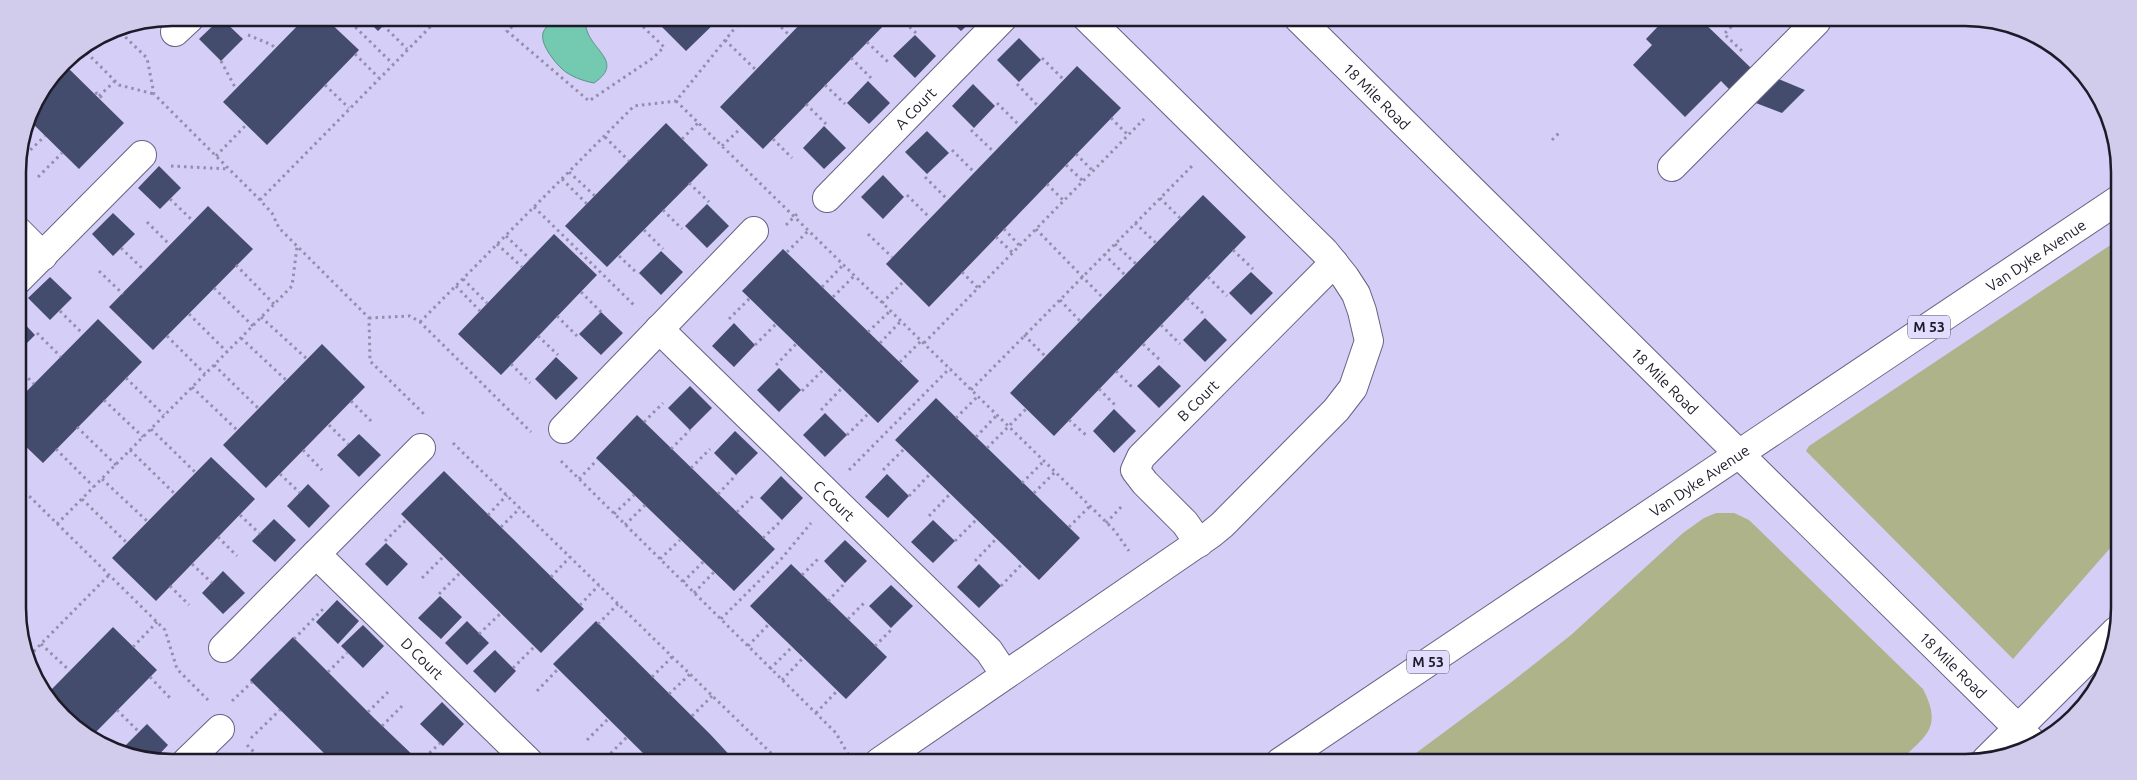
<svg xmlns="http://www.w3.org/2000/svg" width="2137" height="780" font-family="Ubuntu,sans-serif">
	<style>
		.green { fill: #aeb389 }
		.water { fill: #74c9b1; stroke: #5a9488 }
		.building { fill: #444c6d }
		.lines { fill: none; stroke-linecap: round; stroke-linejoin: round }
		.minor-casing { stroke: #686185; stroke-width: 30 }
		.major-casing { stroke: #686185; stroke-width: 30 }
		.path { stroke: #948ead; stroke-width: 3; stroke-dasharray: 2.5 4; stroke-linecap: butt }
		.minor { stroke: #fff; stroke-width: 28 }
		.major { stroke: #fff; stroke-width: 28 }
		.labels { text-anchor: middle; dominant-baseline: central; stroke-width: 5; stroke-linejoin: round; paint-order: stroke }
		.shield { fill: #e2dcfd; stroke: #585469; stroke-width: 1 }
		.shield-label { font-size: 14px; font-weight: bold; fill: #1d1a29 }
		.street-label { font-size: 15px; fill: #1d1a29; stroke: #e2dcfd }
		.rim { fill: none; stroke: #1d1a29; stroke-width: 2.5 }
	</style>
	<rect width="100%" height="100%" fill="#d5cef6"/>
	<path class="green" d="M2118 240 2119 538 2013 659 1806 451 1809 446Z
		M1716 513H1734L1749 520 1923 689C1943 728 1926 736 1898 762H1404L1509 684 1571 635 1683 533 1704 518Z"/>
	<path class="water" d="M565 18H586C581 48 629 59 594 83 583 81 569 76 561 68 554 61 540 44 543 33 546 23 557 21 565 18Z"/>
	<path class="building" d="M221 18 243 39 221 61 199 39Z
		M305 18H325L359 50 267 145 223 102Z
		M365 18H391L378 31Z
		M653 18H720L686 51Z
		M806 18H891L763 149 720 107Z
		M947 18H975L961 31Z
		M1666 18 1672 24 1679 18H1699L1750 67 1805 90 1782 113 1735 95 1721 81 1685 117 1633 65 1652 45 1646 39Z
		M915 35 936 56 915 78 893 56Z
		M1019 38 1041 60 1019 82 997 60Z
		M64 64 124 123 79 169 29 120 34 103Z
		M1077 66 1121 108 929 307 886 264Z
		M868 81 890 103 869 124 847 103Z
		M973 84 995 106 974 128 952 106Z
		M666 123 708 165 607 267 565 226Z
		M824 126 846 148 824 169 803 148Z
		M927 131 949 153 927 174 905 152Z
		M159 166 181 188 160 209 138 188Z
		M883 175 904 197 883 219 861 197Z
		M1203 195 1246 237 1054 436 1010 393Z
		M707 204 729 226 707 248 685 226Z
		M208 206 253 249 153 350 109 307Z
		M113 213 135 234 113 256 92 234Z
		M554 234 597 275 501 375 458 334Z
		M783 249 919 381 878 423 742 291Z
		M661 251 683 272 661 295 639 273Z
		M1251 272 1273 293 1251 315 1229 293Z
		M50 277 72 298 50 320 28 298Z
		M601 312 623 333 601 355 579 334Z
		M19 318 35 335 19 351Z
		M1205 318 1227 340 1205 362 1183 340Z
		M98 319 142 362 43 463 19 440V399Z
		M734 323 755 345 734 367 712 346Z
		M322 344 365 387 266 488 223 445Z
		M556 357 578 378 556 400 535 379Z
		M1159 365 1181 386 1159 408 1137 386Z
		M779 368 801 390 779 412 757 390Z
		M690 386 712 408 690 430 668 408Z
		M936 398 1080 538 1039 580 895 440Z
		M1114 409 1136 431 1114 453 1093 431Z
		M825 413 847 435 825 457 803 435Z
		M637 415 775 549 734 591 596 458Z
		M735 431 758 453 736 475 714 453Z
		M359 434 381 455 359 477 337 455Z
		M211 457 255 499 156 601 112 558Z
		M444 471 584 609 541 653 401 514Z
		M887 474 909 496 888 518 865 497Z
		M781 476 803 498 782 520 760 498Z
		M308 484 330 506 309 528 287 506Z
		M274 519 296 540 275 562 252 541Z
		M933 520 955 541 933 563 911 542Z
		M845 540 867 561 845 583 824 561Z
		M386 543 408 564 387 586 365 564Z
		M791 564 887 657 846 699 750 606Z
		M979 564 1001 586 979 608 957 587Z
		M223 571 245 593 223 614 202 593Z
		M891 585 913 606 891 628 869 606Z
		M440 596 462 617 441 639 418 618Z
		M337 600 359 621 338 644 316 622Z
		M467 621 489 643 467 665 445 643Z
		M596 621 710 734 736 762H652L553 664Z
		M363 625 384 646 363 668 341 646Z
		M113 627 157 670 93 735 56 710 48 693Z
		M293 637 374 718 420 762 332 761 250 680Z
		M495 650 516 671 495 693 473 671Z
		M442 702 464 724 443 746 420 724Z
		M147 724 168 745 154 760 136 757 125 746Z
		M122 748 130 756 119 752Z
		M495 754 503 762H487Z"/>
	<g class="lines">
		<g class="minor-casing">
			<g id="minor">
				<path id="s1" d="M1298 18 1738 453"/>
				<path d="M175 32 190 18"/>
				<path d="M1672 167 1816 22"/>
				<path id="s2" d="M827 198 1003 18"/>
				<path d="M18 231 43 256"/>
				<path d="M18 280 142 155"/>
				<path id="s3" d="M659 329 989 651 1005 675"/>
				<path d="M563 429 754 231"/>
				<path id="s4" d="M1199 543 1185 523 1145 483 1135 470 1141 457 1334 263"/>
				<path id="s5" d="M316 554 529 762"/>
				<path d="M223 648 421 448"/>
				<path d="M186 762 220 729"/>
				<path d="M879 762 1211 534 1222 525 1336 410 1353 388 1369 341 1362 311 1356 294 1345 277 1325 252 1087 18"/>
			</g>
		</g>
		<g class="major-casing">
			<g id="major">
				<path id="s6" d="M1738 453 2034 744"/>
				<path d="M1986 760 2116 631"/>
				<path id="s7" d="M1280 762C1559 574 1839 387 2118 200"/>
			</g>
		</g>
		<path class="path" d="M303 18 304 19
			M346 18 393 64
			M522 18 507 31 589 101 653 58 664 47 634 18
			M772 18 789 35
			M794 18 800 23
			M900 18 916 33
			M1736 22 1724 34 1742 51
			M383 25 407 49
			M116 28 147 58 154 94 260 200 272 213 279 228 369 318 370 361 425 415
			M248 35 272 45 275 48
			M725 40 755 69
			M867 42 888 62
			M82 48 119 85 154 94
			M355 54 379 78
			M851 58 871 78
			M1042 58 1064 80
			M221 61 236 89
			M1017 84 1038 106
			M325 85 349 108
			M825 85 845 104
			M95 94 97 93 103 99 101 100
			M99 96 115 81
			M676 101 1090 506 1115 531 1129 551
			M997 103 1020 126
			M806 104 826 124
			M1111 118 1128 135
			M971 130 994 152
			M605 137 629 161
			M682 139 698 123
			M773 139 792 158
			M1552 140 1561 131
			M722 146 741 128
			M952 150 974 172
			M1076 154 1093 171
			M216 156 246 125
			M21 159 45 136
			M1066 165 1083 181
			M171 166 229 169
			M569 172 595 196
			M38 177 62 153
			M925 177 948 200
			M562 179 587 204
			M689 183 709 202
			M1047 184 1064 201
			M907 195 930 218
			M1160 198 1180 218
			M170 199 193 221
			M260 200 439 18
			M534 207 636 307
			M663 210 682 229
			M147 222 170 245
			M1135 223 1156 243
			M786 225 799 212
			M1004 229 1020 246
			M1036 229 1103 298
			M644 230 663 249
			M868 234 892 257
			M506 236 530 259
			M996 237 1013 253
			M497 244 522 267
			M1115 244 1136 264
			M121 248 145 271
			M1233 250 1253 269
			M787 252 808 231
			M1104 254 1125 275
			M619 256 638 274
			M236 265 274 304
			M99 271 123 294
			M962 272 978 288
			M1208 277 1227 296
			M463 279 487 303
			M456 286 480 311
			M822 287 843 265
			M214 288 253 326
			M581 292 601 312
			M833 297 854 276
			M1187 298 1206 316
			M1060 300 1080 321
			M882 303 903 282
			M60 311 83 334
			M189 314 227 352
			M557 316 577 336
			M261 317 307 359
			M369 318 410 316 420 322 531 432
			M729 319 750 298
			M420 322 634 106 676 101 743 18
			M1161 325 1180 344
			M868 332 890 311
			M37 333 61 357
			M1024 335 1046 357
			M167 336 205 374
			M538 336 558 355
			M241 338 286 380
			M880 343 901 321
			M924 343 1144 119
			M1143 344 1162 362
			M755 345 776 324
			M900 362 921 341
			M511 364 530 383
			M214 365 258 408
			M776 365 796 344
			M19 369 34 384
			M1116 371 1134 389
			M126 378 164 415
			M192 387 237 430
			M1099 389 1117 407
			M971 390 1192 166
			M802 391 823 370
			M104 400 143 437
			M351 401 371 421
			M821 410 842 388
			M956 418 978 396
			M1069 420 1087 436
			M644 422 663 403
			M329 425 348 444
			M77 427 116 465
			M151 429 195 472
			M847 435 868 414
			M976 437 997 415
			M453 443 773 755 783 762
			M987 448 1026 409
			M56 449 94 487
			M671 449 690 430
			M130 450 174 493
			M303 450 322 470
			M561 461 836 733 848 754
			M691 468 710 449
			M849 470 950 368
			M883 470 904 449
			M280 474 300 493
			M102 479 147 521
			M579 479 597 460
			M1022 483 1044 461
			M20 487 165 630 177 669 208 700
			M1034 493 1055 472
			M718 494 736 475
			M909 496 930 474
			M82 499 127 543
			M737 512 755 494
			M614 514 634 495
			M240 515 260 534
			M488 515 507 495
			M929 516 950 494
			M1106 523 1123 505
			M57 524 292 286 297 247
			M625 525 645 505
			M501 527 520 508
			M1069 527 1090 506
			M218 537 237 556
			M763 538 782 520
			M385 541 407 519
			M955 541 976 520
			M660 559 680 540
			M975 561 996 539
			M192 564 212 583
			M802 575 820 557
			M551 577 570 557
			M422 578 444 556
			M683 582 703 562
			M170 586 189 605
			M1001 586 1022 564
			M694 593 714 572
			M439 594 460 573
			M828 601 845 583
			M580 605 599 585
			M721 619 782 558 811 523
			M848 619 865 602
			M598 624 618 604
			M479 634 501 613
			M294 639 325 607
			M41 644 70 671
			M748 646 769 624
			M875 646 892 629
			M133 647 157 622
			M29 656 109 575
			M513 668 535 646
			M770 669 792 647
			M328 672 347 653
			M150 677 171 699
			M652 677 672 657
			M782 680 803 658
			M537 691 558 669
			M669 694 690 674
			M232 701 252 682
			M117 710 139 732
			M368 712 388 692
			M816 713 837 691
			M692 716 712 696
			M382 726 402 706
			M251 738 280 710
			M587 740 608 719
			M247 745 264 762
			M606 758 627 737
			M328 762 325 760 328 757
			M420 762 440 743
			M646 762 649 760"/>
		<use href="#minor" class="minor"/>
		<use href="#major" class="major"/>
	</g>
	<g class="labels">
		<g class="shield">
			<rect x="1908" y="315.5" width="42" height="23" rx="4"/>
			<rect x="1407" y="650.5" width="42" height="23" rx="4"/>
		</g>
		<g class="shield-label">
			<text x="1929" y="327">M 53</text>
			<text x="1428" y="662">M 53</text>
		</g>
		<g class="street-label">
			<text stroke="none"><textPath href="#s1" startOffset="111">18 Mile Road</textPath></text>
			<text stroke="none"><textPath href="#s2" startOffset="126">A Court</textPath></text>
			<text stroke="none"><textPath href="#s7" startOffset="910">Van Dyke Avenue</textPath></text>
			<text stroke="none"><textPath href="#s1" startOffset="516">18 Mile Road</textPath></text>
			<text stroke="none"><textPath href="#s4" startOffset="192">B Court</textPath></text>
			<text stroke="none"><textPath href="#s7" startOffset="505">Van Dyke Avenue</textPath></text>
			<text stroke="none"><textPath href="#s3" startOffset="245">C Court</textPath></text>
			<text stroke="none"><textPath href="#s5" startOffset="149">D Court</textPath></text>
			<text stroke="none"><textPath href="#s6" startOffset="302">18 Mile Road</textPath></text>
		</g>
	</g>
	<path d="M0 0H2137V780H0ZM172 26H1965A146 146 0 0 1 2111 172V608A146 146 0 0 1 1965 754H172A146 146 0 0 1 26 608V172A146 146 0 0 1 172 26Z" fill="#d2ccec" fill-rule="evenodd"/>
	<path class="rim" d="M172 26H1965A146 146 0 0 1 2111 172V608A146 146 0 0 1 1965 754H172A146 146 0 0 1 26 608V172A146 146 0 0 1 172 26Z"/>
</svg>
